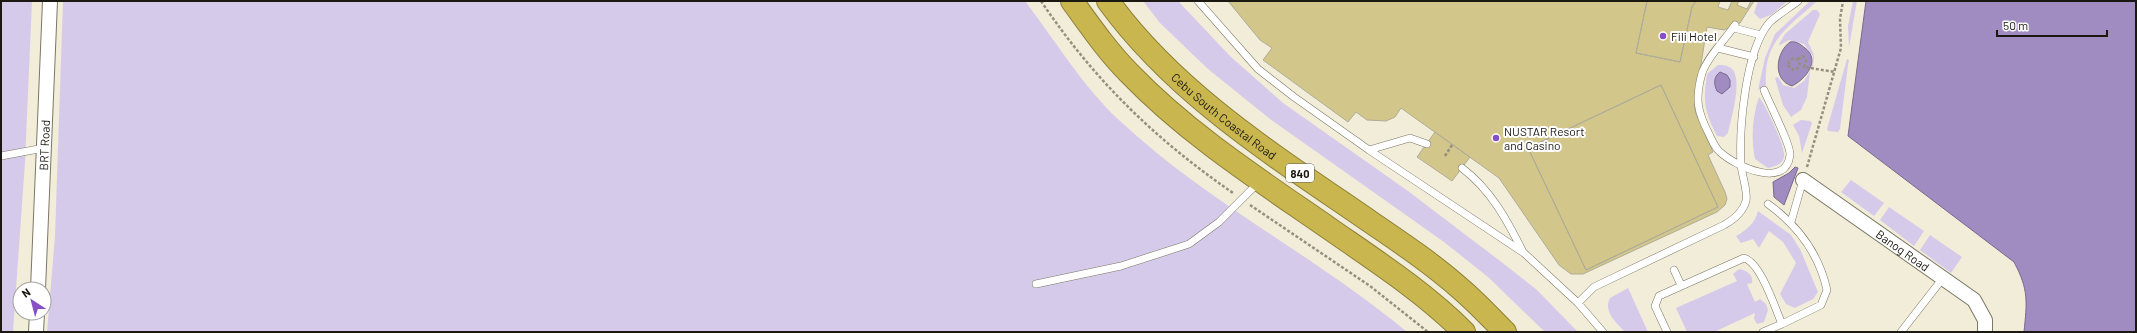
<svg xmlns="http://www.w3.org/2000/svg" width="2137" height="333" font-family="Barlow,sans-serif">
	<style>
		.green { fill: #d6caeb }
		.water { fill: #a08cc0; stroke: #78698c }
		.building { fill: #d2c68b; stroke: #afac98; fill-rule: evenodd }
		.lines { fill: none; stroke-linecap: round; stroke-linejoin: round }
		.lane-casing { stroke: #7b7765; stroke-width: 8 }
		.street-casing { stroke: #7b7765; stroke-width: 16 }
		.highway-casing { stroke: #8c7f39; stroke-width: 24 }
		.path { stroke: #939081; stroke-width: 2.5; stroke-dasharray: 3 2; stroke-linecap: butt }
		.lane { stroke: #fff; stroke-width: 7 }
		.street { stroke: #fff; stroke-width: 14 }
		.highway { stroke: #cab64e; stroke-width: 22 }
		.poi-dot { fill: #864fc6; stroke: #fff; stroke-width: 1.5 }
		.labels { text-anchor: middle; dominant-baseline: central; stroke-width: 4; stroke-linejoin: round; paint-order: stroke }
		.shield { fill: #fff; stroke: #5f5d58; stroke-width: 1 }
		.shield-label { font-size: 11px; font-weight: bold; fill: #1a1811 }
		.poi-label { font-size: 12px; fill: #1a1811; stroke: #fff; text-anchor: start }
		.street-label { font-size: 12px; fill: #1a1811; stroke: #fff }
	</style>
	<rect width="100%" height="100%" fill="#f1edd8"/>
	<path class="green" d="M1 1H32L25 162 13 332H1Z
		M63 1H1025C1055 40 1083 87 1119 120 1206 202 1316 256 1407 332H47L55 236Z
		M1143 1H1178L1230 56 1283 103 1408 191 1504 264 1537 290 1578 332H1545L1488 277 1444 242 1270 119 1208 69 1160 23Z
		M1758 1H1788L1771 15 1760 19 1754 13Z
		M1810 1H1817C1788 28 1763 40 1766 85L1758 90 1765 58 1775 34Z
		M1853 1H1857L1849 47 1848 26Z
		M1813 10H1817L1820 14 1808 42 1814 55 1813 68H1812L1813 56 1804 44 1789 40 1780 45 1779 44 1785 34Z
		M1847 59 1849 60 1848 65 1840 129 1838 132 1828 131 1827 129Z
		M1718 65C1723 65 1728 65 1732 69 1743 80 1731 119 1728 133L1724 137 1717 136C1704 111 1703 101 1707 74Z
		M1810 71 1807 97 1801 110 1791 117 1783 105 1775 78 1778 77 1783 85 1794 88 1804 81Z
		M1759 97C1765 104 1786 147 1784 157 1783 164 1774 167 1768 168L1755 159C1751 139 1752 117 1759 97Z
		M1801 120 1810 121 1812 123 1802 153 1799 136 1793 125Z
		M1851 180 1884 203 1874 216 1841 192Z
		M1889 207 1924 231 1914 246 1880 220Z
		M1758 211 1791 235 1800 249 1818 292 1813 299 1795 308 1786 304 1780 294 1796 263 1783 242 1769 231 1759 248 1753 239 1741 243 1736 236C1747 230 1755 223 1758 211Z
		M1930 235 1962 257 1951 273 1920 250Z
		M1739 269C1746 270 1754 275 1752 283L1747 284 1755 302 1760 299 1766 304 1768 310 1764 322 1757 324 1754 319 1755 313 1714 332H1687L1676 308 1737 281 1733 274Z
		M1628 288 1648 332H1625C1616 322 1603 312 1610 298Z"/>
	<path class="water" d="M1866 1H2136V332H2024C2027 302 2029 290 2014 262L1848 136Z
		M1790 42C1796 41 1800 44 1805 48 1821 60 1806 79 1792 86 1772 80 1776 52 1790 42Z
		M1720 72 1727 75 1730 80V87L1722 94 1717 91C1714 85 1713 77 1720 72Z
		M1795 167 1798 168 1784 205 1774 197 1773 182 1789 173Z"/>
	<path class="building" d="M1228 1H1647L1636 53 1680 62 1692 7 1696 1H1720L1718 7 1728 10 1732 1H1739L1737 5 1747 9 1751 1H1754L1740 23 1724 30 1707 27 1696 95 1694 106 1696 114 1713 152 1708 155 1725 192 1727 199 1725 205 1717 212 1583 274H1571L1559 265 1499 178 1401 108 1395 117 1386 121 1367 120 1356 112 1348 122 1263 60 1272 48 1260 40ZM1661 85 1718 207 1586 270 1528 148Z
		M1647 1H1696L1692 7 1680 62 1636 53Z
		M1661 85 1718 207 1586 270 1528 148Z
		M1435 132 1470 157 1452 181 1417 157Z"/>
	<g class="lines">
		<g class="lane-casing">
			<path id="lane" d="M1198 1 1258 69 1294 97 1369 150 1524 253 1578 303 1603 332
				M1735 25C1725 40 1708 56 1702 73 1695 99 1697 111 1709 134 1712 140 1715 148 1720 152 1735 166 1786 190 1790 155 1791 145 1769 103 1764 90
				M1734 28 1761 35
				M1718 48 1754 57
				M1369 150 1410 138 1427 144
				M1 156 44 148
				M1462 168C1491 190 1507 220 1523 252
				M1768 204C1797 225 1819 254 1827 290L1821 305 1782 324
				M1791 222 1803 180
				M1674 270 1681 285
				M1036 284 1121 266 1189 244 1219 222 1259 182
				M1578 303 1594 287 1724 225C1733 220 1743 212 1746 201 1748 191 1742 176 1741 165 1739 129 1745 52 1769 23 1777 15 1789 8 1798 1
				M1667 332 1655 306 1659 296 1744 258C1761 263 1775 308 1782 324L1763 332
				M1901 332 1943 278"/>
		</g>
		<g class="street-casing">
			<g id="street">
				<path id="s1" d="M1803 180 1974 300 1985 320V332"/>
				<path id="s2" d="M38 289 50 1"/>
				<path d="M36 332 37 313"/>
			</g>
		</g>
		<g class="highway-casing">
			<g id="highway">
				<path d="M1072 1C1090 26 1108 52 1130 74 1189 135 1261 181 1330 229 1376 261 1424 292 1464 332"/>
				<path id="s3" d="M1108 1C1176 95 1278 158 1372 223 1403 244 1434 265 1462 290 1477 303 1491 318 1505 332"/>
			</g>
		</g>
		<path class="path" d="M1041 1C1094 80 1155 139 1233 193
			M1788.5 64a5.5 5.5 0 1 1 11 0a5.5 5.5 0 1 1-11 0Z
			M1798 59 1803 56 1806 61 1804 67 1835 72
			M1445 156 1452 145
			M1807 167 1841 48 1840 19 1843 1
			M1250 205 1370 286 1428 332"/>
		<use href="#lane" class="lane"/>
		<use href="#street" class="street"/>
		<use href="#highway" class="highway"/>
	</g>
	<g class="poi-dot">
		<circle cx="1663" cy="36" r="4"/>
		<circle cx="1496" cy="138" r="4"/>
	</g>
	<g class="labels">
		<rect class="shield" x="1286" y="164" width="28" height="18" rx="3"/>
		<g class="shield-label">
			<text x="1300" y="173">840</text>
		</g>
		<g class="poi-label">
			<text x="1671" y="36">Fili Hotel</text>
			<text x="1504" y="131">NUSTAR Resort<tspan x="1504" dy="14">and Casino</tspan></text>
		</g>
		<g class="street-label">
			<text stroke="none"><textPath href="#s3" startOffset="164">Cebu South Coastal Road</textPath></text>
			<text stroke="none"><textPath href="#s2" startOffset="144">BRT Road</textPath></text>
			<text stroke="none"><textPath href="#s1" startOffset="122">Banog Road</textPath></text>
		</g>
	</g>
	<rect width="2137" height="333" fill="none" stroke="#1a1811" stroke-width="4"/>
	<g transform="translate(32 301) rotate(324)"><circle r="19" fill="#ffffff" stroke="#a3a3a0"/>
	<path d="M0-3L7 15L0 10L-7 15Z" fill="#864fc6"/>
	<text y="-6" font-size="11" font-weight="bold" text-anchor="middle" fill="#1a1811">N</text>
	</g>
	<path d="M1997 30v6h110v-6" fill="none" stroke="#1a1811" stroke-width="2"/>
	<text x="2003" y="30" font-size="12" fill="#1a1811" stroke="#ffffff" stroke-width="3" paint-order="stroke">50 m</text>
</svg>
